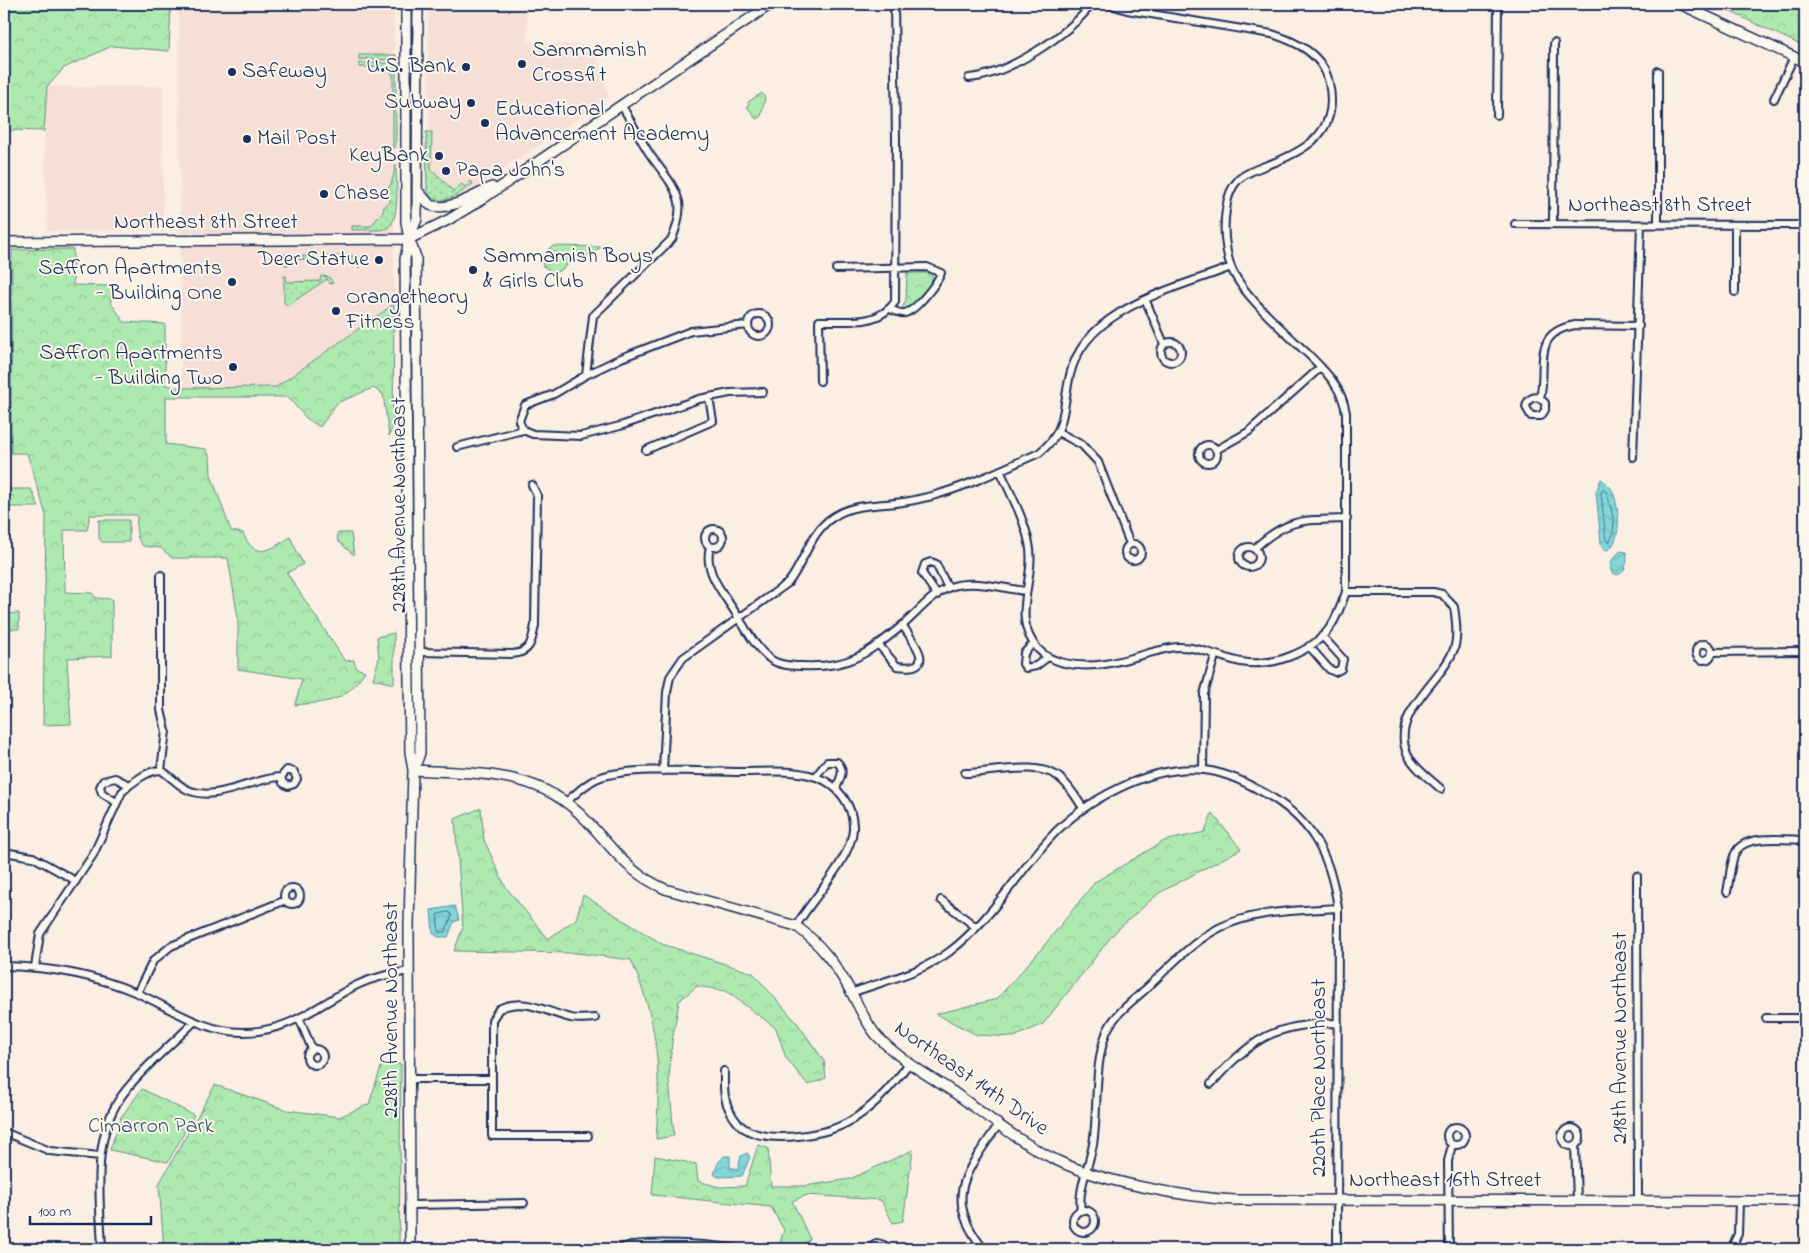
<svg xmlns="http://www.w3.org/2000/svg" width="1809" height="1253" font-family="'Indie Flower',sans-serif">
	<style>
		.built { fill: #f6dfd7 }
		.grass { fill: url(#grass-dots); stroke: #648c87 }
		.forest { fill: url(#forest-crowns); stroke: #648c87 }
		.water { fill: url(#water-waves); stroke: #5993a8 }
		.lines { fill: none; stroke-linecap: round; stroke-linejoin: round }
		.shore { stroke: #457190; stroke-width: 1 }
		.street-casing { stroke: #1b2f5e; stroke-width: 10 }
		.secondary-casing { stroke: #1b2f5e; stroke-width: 12 }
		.street { stroke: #fbf7ec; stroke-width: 6 }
		.secondary { stroke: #fbf7ec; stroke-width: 9 }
		.poi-dot { fill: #1b2f5e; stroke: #fbf7ec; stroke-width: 2 }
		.labels { text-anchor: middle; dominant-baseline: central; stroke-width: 4; stroke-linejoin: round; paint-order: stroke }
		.poi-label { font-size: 22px; fill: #1b2f5e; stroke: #fbf7ec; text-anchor: start }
		.street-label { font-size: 22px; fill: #1b2f5e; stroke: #fbf7ec }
		.park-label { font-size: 22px; fill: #38546e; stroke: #fbf7ec }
	</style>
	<defs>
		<pattern id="grass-dots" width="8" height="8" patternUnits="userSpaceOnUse" patternTransform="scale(1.25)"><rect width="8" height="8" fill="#aeeab0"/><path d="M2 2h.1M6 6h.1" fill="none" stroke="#95c99a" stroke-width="1.8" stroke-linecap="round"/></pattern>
		<pattern id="forest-crowns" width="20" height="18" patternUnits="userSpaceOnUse" patternTransform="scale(1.25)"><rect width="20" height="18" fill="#aeeab0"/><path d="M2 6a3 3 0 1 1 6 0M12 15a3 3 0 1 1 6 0" fill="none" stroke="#95c99a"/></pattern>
		<pattern id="water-waves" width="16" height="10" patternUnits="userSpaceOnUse" patternTransform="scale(1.25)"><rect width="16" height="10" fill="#83d5da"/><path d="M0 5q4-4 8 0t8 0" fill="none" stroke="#71b7be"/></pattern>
	</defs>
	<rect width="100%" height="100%" fill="#fbeee3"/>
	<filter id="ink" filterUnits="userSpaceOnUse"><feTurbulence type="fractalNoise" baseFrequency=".02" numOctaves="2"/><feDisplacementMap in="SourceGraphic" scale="10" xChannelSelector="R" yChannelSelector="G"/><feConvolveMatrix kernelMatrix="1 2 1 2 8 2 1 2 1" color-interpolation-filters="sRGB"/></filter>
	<g filter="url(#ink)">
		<path class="built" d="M179 4H394V304L276 387 181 388Z
			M428 4H526L527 42 594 46 609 97 465 195 430 186Z
			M163 86V229L47 231 44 131 47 87Z"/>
		<path class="grass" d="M359 55H396V60L359 59Z
			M359 63H396V147L393 149V75L385 67H359Z
			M426 132H432L431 168 453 191 462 184 465 187 471 181 473 184C461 192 447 205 432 198L427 190Z
			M396 164C396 178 401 222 387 228 378 232 362 229 352 230V226H371L384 210 383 208 391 201 384 192 391 185Z
			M284 254 294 256H359L364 261 360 263 359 268 358 261 288 259 287 266 284 263Z
			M284 276H286L287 282 320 281 321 276 329 277 333 283 330 284 327 279 287 306 284 302Z"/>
		<path class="forest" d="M4 4H171L169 51 112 46 64 68 47 87 44 131 4 130Z
			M1714 4H1805V47Z
			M762 93 765 98 761 116 756 119 747 106 749 104 748 102Z
			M554 246 602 247 586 256 576 258 561 270 553 273 543 266C540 257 545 249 554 246Z
			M73 249V285L111 286V303L124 322 165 324V385L181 388 276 387 394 304 393 425 389 436 383 394 373 388 337 403 320 427 306 418 288 397H166V444L206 449 210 457 211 475 231 531 243 533C254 561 271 550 290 537L303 564 287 573 345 661 354 660 356 668 365 671C343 704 331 701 295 705L302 679 238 669V618L228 558H172L161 548 143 546C134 536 137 527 137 515H90L87 530H64L65 592 92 593 96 598 112 599V656L67 658 71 724 43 725 46 515 27 453H11L12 250Z
			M907 273H927L932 275V285L908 308 901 311 906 300Z
			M6 489H31L39 507H4V500H14L13 496 6 494Z
			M99 520H129V542H102L99 538Z
			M337 533H351L354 555 338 541Z
			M19 613V629H4V614Z
			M394 633V684L373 679 379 658 377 637Z
			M481 808 484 840 505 886 548 939 576 919 583 895 662 944 753 973 798 1024 824 1061 826 1078 808 1085 786 1058 776 1028 726 991 697 986 679 1001 672 1042 669 1079 674 1136 656 1139C661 1070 659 1024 631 960L577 953 454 951 463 927 455 819Z
			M1212 813 1241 849 1159 893 1115 932 1043 1024 1014 1037 977 1035 936 1014 997 999 1043 947 1095 882 1164 841 1205 832Z
			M382 1064H401L399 1249H164L159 1184 215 1085 287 1110 339 1117 369 1104Z
			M142 1089 194 1115 168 1162 110 1150 121 1117Z
			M758 1145 768 1148 771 1186H805L850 1179 913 1150 903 1221 893 1223 881 1200 807 1195 792 1201 810 1239 800 1249H778L784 1230 771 1207 652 1195 655 1156 696 1164 698 1181 719 1187 745 1186Z"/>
		<path class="water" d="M1601 479C1604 481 1610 486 1612 490 1619 504 1623 540 1608 550L1604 549 1601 543 1596 492Z
			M1621 551 1627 552C1627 562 1627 570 1618 575L1612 573C1608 565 1613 556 1621 551Z
			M455 906 459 920 454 922 448 937H438L433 933 431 910Z
			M747 1153 750 1157 742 1176 718 1177 714 1174 718 1163 724 1156H730V1167L736 1169 738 1168 741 1156Z"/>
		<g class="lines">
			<path class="shore" d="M1603 489 1607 493C1610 507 1619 530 1609 542L1606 540 1601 493Z
				M449 912 452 916 445 932H439L437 915Z"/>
			<g class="street-casing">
				<path id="street" d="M969 78C1008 75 1069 34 1092 4
					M1774 99 1794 57
					M622 106C631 121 639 137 649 153 659 168 675 184 679 202 681 215 677 227 672 239L593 316 586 375 554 394 525 405 519 421 523 430 533 434 581 436 620 426 699 399 730 393 763 392
					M1497 115 1498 4
					M1515 224 1805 225
					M1553 224 1554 43
					M1658 225V71
					M836 269 927 267 941 273C937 283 917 310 905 313 899 314 895 311 890 309
					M1735 292V225
					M1146 301 1164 344
					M748 325a11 11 0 1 1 22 0a11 11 0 1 1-22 0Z
					M1161 352a10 10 0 1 1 20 0a10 10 0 1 1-20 0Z
					M586 375 621 358 691 331 748 325
					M820 381 819 321C847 320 877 327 895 302L896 139 894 4
					M1540 398C1533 396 1527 399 1526 407L1531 416H1541L1545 410V403L1540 398C1548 366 1530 333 1575 325L1639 326
					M1058 432 1082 445 1098 462 1130 544
					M1199 454a9 9 0 1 1 18 0a9 9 0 1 1-18 0Z
					M457 447 523 430
					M646 450 713 421 709 397
					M1216 450 1248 432 1321 367
					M1633 457 1641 225
					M1000 470C1010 493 1024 518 1029 543 1037 579 1009 617 1038 649 1045 657 1054 660 1064 663 1094 670 1121 661 1149 653 1159 651 1169 647 1178 647 1199 646 1221 658 1241 662 1272 668 1313 652 1331 626 1338 615 1342 603 1346 592V413C1342 387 1326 372 1308 354 1286 333 1241 294 1231 267 1225 250 1223 228 1226 210 1227 199 1231 187 1239 179 1248 171 1262 167 1273 163 1311 148 1339 129 1329 83 1323 54 1297 42 1272 34L1127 10 1108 4
					M705 538a9 9 0 1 1 18 0a9 9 0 1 1-18 0Z
					M1125 552a8 8 0 1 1 16 0a8 8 0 1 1-16 0Z
					M710 547C703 571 723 593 735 612 745 627 754 646 769 658 777 665 790 666 801 666 848 669 867 654 903 625 917 613 932 594 950 587 972 579 1002 588 1025 591
					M1239 557a10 10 0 1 1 20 0a10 10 0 1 1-20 0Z
					M1254 549C1287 518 1303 520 1347 519
					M1346 592H1433L1442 594 1454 607C1456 619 1458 637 1454 649 1442 682 1390 713 1407 753 1413 767 1430 779 1441 789
					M937 595 922 573 925 564 931 562 936 564 948 588
					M878 644 897 666C939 672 914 642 902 625
					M1033 644 1024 653 1023 664 1026 668 1036 666 1048 657
					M1696 652a8 8 0 1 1 16 0a8 8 0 1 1-16 0Z
					M1309 646 1329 669 1335 672 1341 669 1343 659 1322 636
					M419 652 512 654C530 653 532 642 535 625L537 495 532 485
					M1712 652 1805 651
					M161 770C170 776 177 784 186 789 216 804 251 778 281 777L287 770 294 772 297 779 294 784 288 786 283 783 281 777
					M1203 770 1204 694 1215 656
					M663 771 667 692 670 677 683 658 788 583C805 562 809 533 833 517 854 503 878 506 903 502 912 501 923 498 932 496 969 486 1004 468 1039 453 1068 431 1062 407 1070 375 1085 308 1175 289 1231 267
					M965 773C992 773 1041 759 1062 780 1071 788 1077 799 1083 808
					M816 776 827 762H837C846 770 840 779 836 788
					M567 801C577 793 588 781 601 777 636 766 702 772 741 772 765 772 793 769 816 777 838 784 854 806 853 829 852 858 812 899 796 926
					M116 802 102 793 100 787 103 781 115 778 129 785
					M4 852 33 857 76 881
					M1637 876 1638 1201
					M284 896a8 8 0 1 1 16 0a8 8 0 1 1-16 0Z
					M1727 892C1730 880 1730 860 1737 850 1748 834 1788 840 1805 840
					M941 900 976 927
					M4 966C49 967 95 975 137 993 173 1009 203 1032 243 1032 291 1032 317 1005 357 985 374 977 391 974 409 971
					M35 967 40 934 93 855 122 792C131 783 148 770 161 770L166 731 161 710V575
					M137 993 153 961 171 946 286 900
					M851 993C883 981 921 973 949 952 989 922 1016 876 1049 839 1083 801 1151 764 1204 770 1223 772 1241 780 1257 789 1309 815 1330 852 1338 908L1337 1249
					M1766 1018H1805
					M300 1020 312 1049
					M307 1057a8 8 0 1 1 16 0a8 8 0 1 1-16 0Z
					M724 1071C724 1084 723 1098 729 1109 733 1118 740 1127 749 1131 774 1143 827 1135 850 1121 873 1108 894 1084 910 1062
					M410 1079H491
					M1211 1084C1251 1038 1277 1023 1338 1023
					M1447 1136a9 9 0 1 1 18 0a9 9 0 1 1-18 0Z
					M1562 1137a9 9 0 1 1 18 0a9 9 0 1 1-18 0Z
					M4 1132 50 1151 100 1156
					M588 1136H492V1020L499 1009C525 996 547 1013 571 1018 579 1020 587 1018 595 1018
					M1575 1145 1577 1200
					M412 1205 524 1203
					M1073 1221a11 11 0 1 1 22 0a11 11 0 1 1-22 0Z
					M1081 1211C1077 1187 1092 1161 1094 1137 1098 1102 1094 1064 1107 1031 1115 1013 1135 999 1148 987 1170 966 1192 942 1219 928 1255 910 1298 911 1338 908
					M102 1249C100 1196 90 1134 126 1090 146 1065 172 1044 194 1022
					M620 1249C636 1239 716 1245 736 1249
					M869 1249 877 1243 884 1245 888 1249
					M984 1249C941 1197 967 1171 999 1124
					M1449 1249 1448 1161 1452 1145
					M1731 1249 1738 1234 1739 1201"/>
			</g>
			<g class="secondary-casing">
				<path id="secondary" d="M406 4V222L409 239 416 257 420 753 414 770
					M1680 4 1805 62
					M417 190 430 205C449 212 475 195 492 187
					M4 242 409 239 448 220 481 200 771 4
					M413 770C478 774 538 769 586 820 615 850 625 871 665 889L796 926C821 944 836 965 851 992 860 1008 866 1024 878 1037 899 1059 927 1075 952 1091 986 1115 1019 1142 1056 1160 1101 1182 1184 1197 1234 1200L1805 1201
					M410 1249 409 925 413 770 410 752 409 681 405 259 409 239 417 219 418 4"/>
			</g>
			<use href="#street" class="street"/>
			<use href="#secondary" class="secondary"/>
		</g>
	</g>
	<g class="poi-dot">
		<circle cx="522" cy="64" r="5"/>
		<circle cx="466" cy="67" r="5"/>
		<circle cx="232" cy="72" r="5"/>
		<circle cx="471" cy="103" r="5"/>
		<circle cx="485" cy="123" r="5"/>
		<circle cx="247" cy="139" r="5"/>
		<circle cx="439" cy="156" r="5"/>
		<circle cx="446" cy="171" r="5"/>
		<circle cx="324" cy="194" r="5"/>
		<circle cx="379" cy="260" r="5"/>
		<circle cx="473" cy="270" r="5"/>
		<circle cx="232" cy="282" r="5"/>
		<circle cx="336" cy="311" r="5"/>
		<circle cx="233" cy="367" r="5"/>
	</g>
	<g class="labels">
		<g class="poi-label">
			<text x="532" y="51">Sammamish<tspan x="532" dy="25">Crossfit</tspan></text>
			<text x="456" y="67" text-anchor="end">U.S. Bank</text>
			<text x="242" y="72">Safeway</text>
			<text x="461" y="103" text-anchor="end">Subway</text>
			<text x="495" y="110">Educational<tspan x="495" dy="25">Advancement Academy</tspan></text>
			<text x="257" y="139">Mail Post</text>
			<text x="429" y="156" text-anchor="end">KeyBank</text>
			<text x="456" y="171">Papa John's</text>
			<text x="334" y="194">Chase</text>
			<text x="483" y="257">Sammamish Boys<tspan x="483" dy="25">&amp; Girls Club</tspan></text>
			<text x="369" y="260" text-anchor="end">Deer Statue</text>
			<text x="222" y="269" text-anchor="end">Saffron Apartments<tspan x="222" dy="25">- Building One</tspan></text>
			<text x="346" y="298">Orangetheory<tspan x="346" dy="25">Fitness</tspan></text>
			<text x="223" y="354" text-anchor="end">Saffron Apartments<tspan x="223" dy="25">- Building Two</tspan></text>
		</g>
		<g class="street-label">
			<text x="1660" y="206">Northeast 8th Street</text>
			<text x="206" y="223">Northeast 8th Street</text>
			<text transform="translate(400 505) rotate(-90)">228th Avenue Northeast</text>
			<text transform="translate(392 1010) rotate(-90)">228th Avenue Northeast</text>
			<text transform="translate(1621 1038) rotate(-90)">218th Avenue Northeast</text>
			<text transform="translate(1320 1078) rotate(-90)">220th Place Northeast</text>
			<text transform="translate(971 1079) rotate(35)">Northeast 14th Drive</text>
			<text x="1445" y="1181">Northeast 16th Street</text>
		</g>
		<g class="park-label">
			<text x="151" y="1127">Cimarron Park</text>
		</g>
	</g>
	<rect width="1809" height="1253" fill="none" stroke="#fbf7ec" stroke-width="20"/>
	<rect x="10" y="10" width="1789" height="1233" fill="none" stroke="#1b2f5e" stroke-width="2" filter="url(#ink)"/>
	<path d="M30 1216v8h121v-8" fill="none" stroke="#1b2f5e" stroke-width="2.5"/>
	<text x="38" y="1216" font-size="15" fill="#1b2f5e" stroke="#fbf7ec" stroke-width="4" paint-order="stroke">100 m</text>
</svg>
